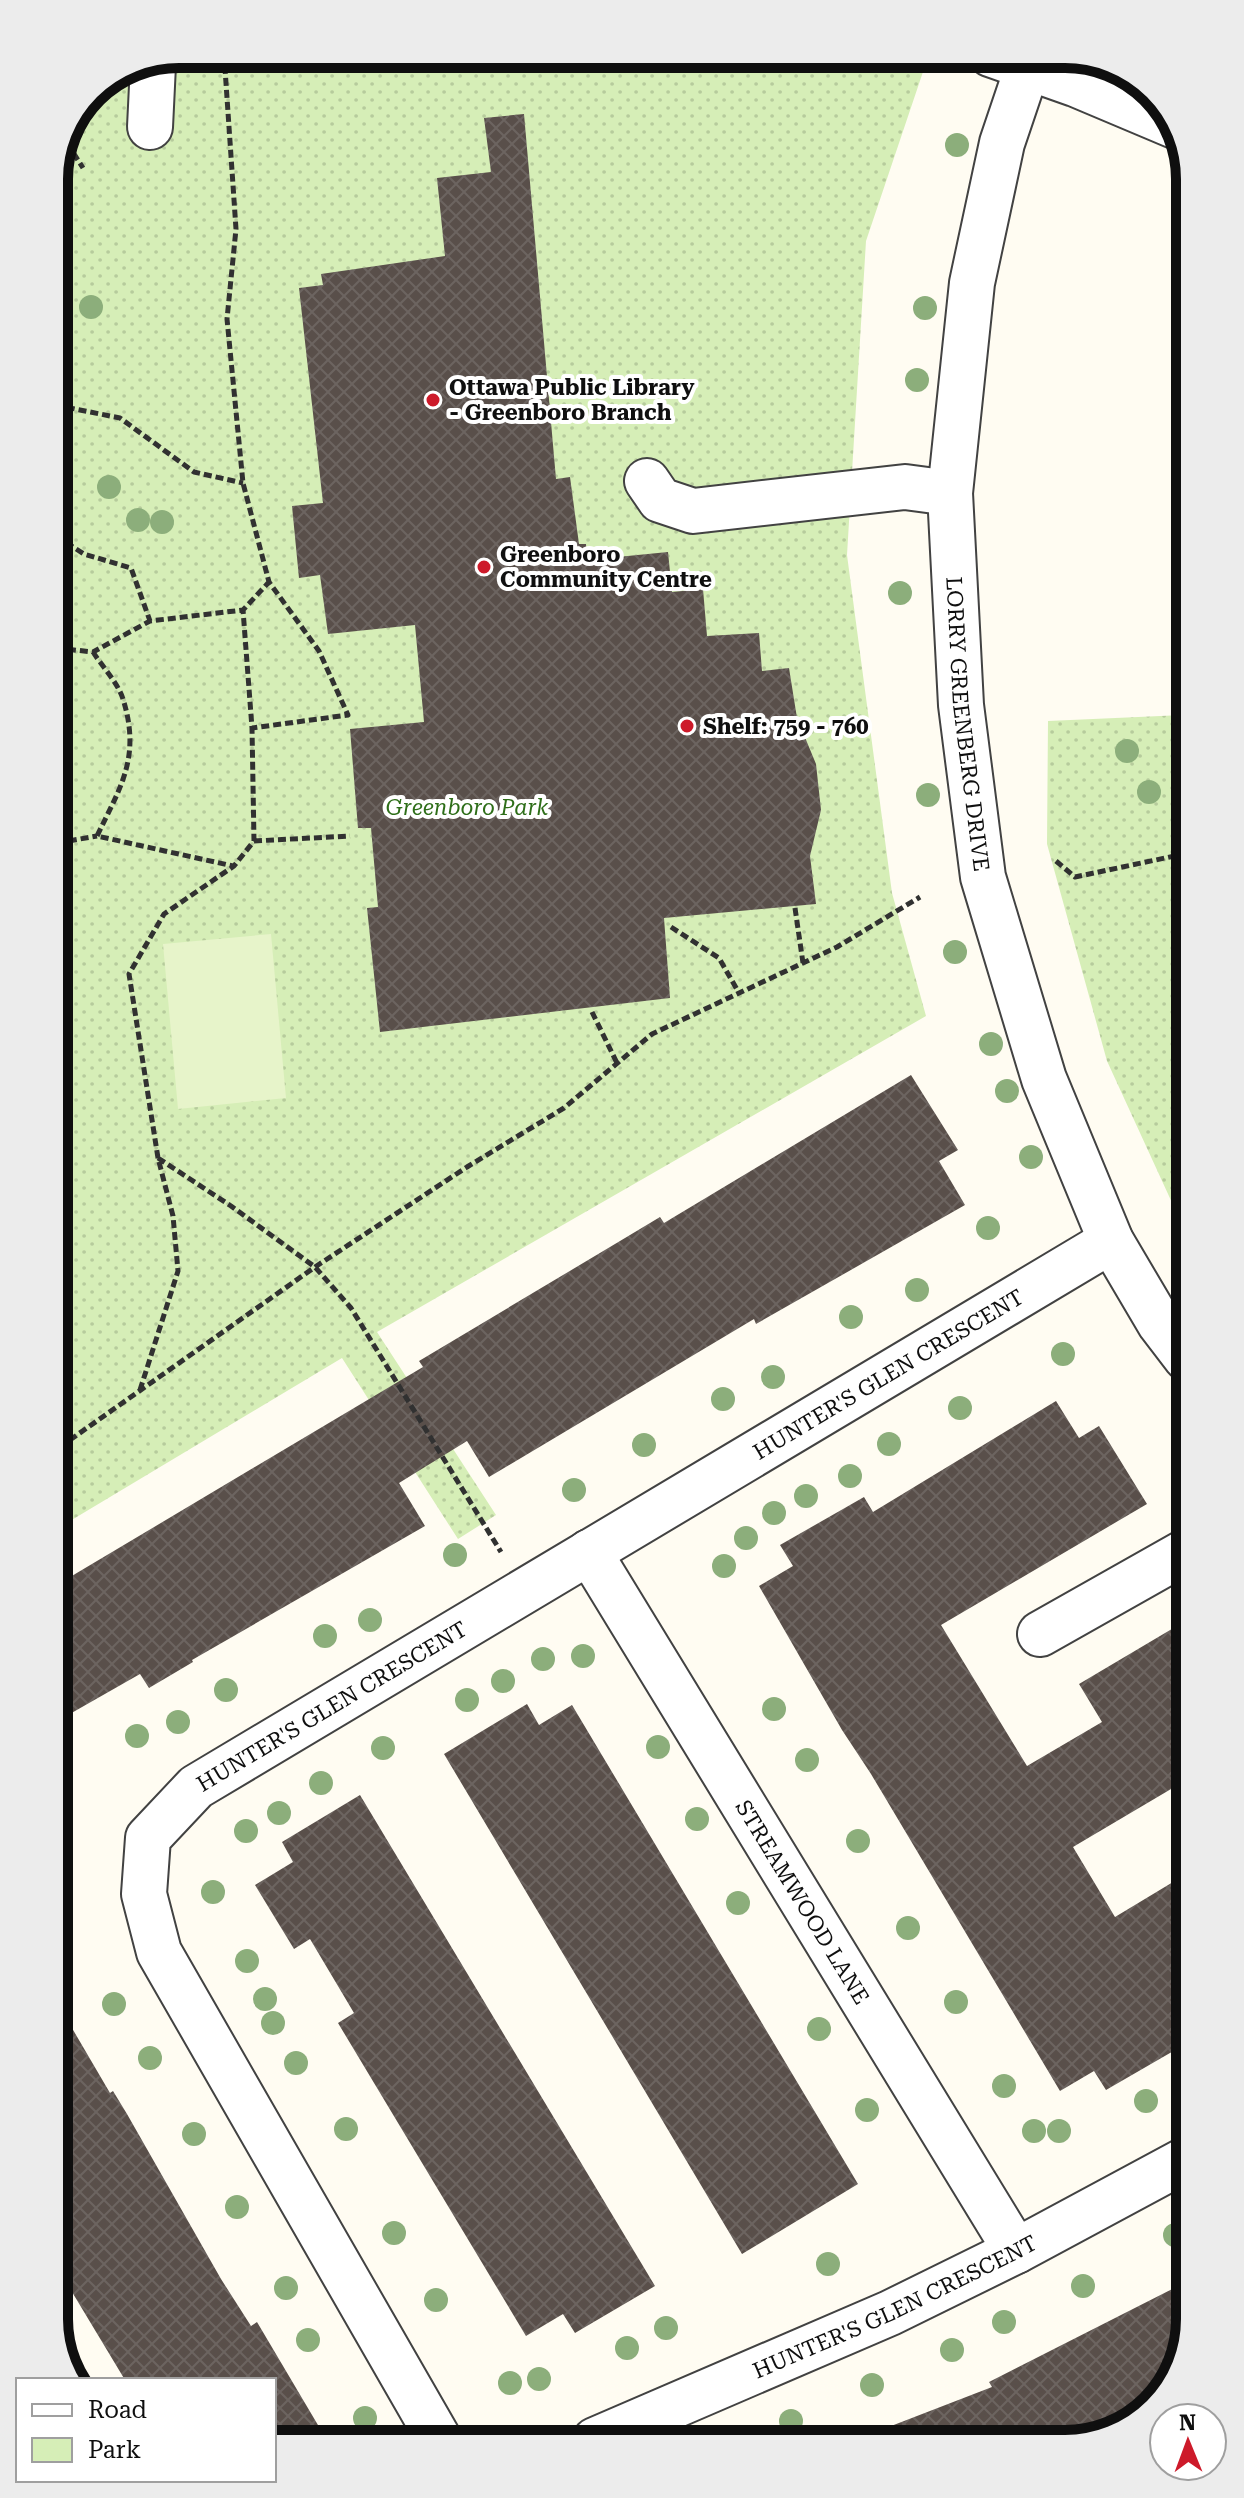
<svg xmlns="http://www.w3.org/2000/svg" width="1244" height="2498" font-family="'Roboto Serif',serif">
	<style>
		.green { fill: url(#green-dots) }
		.pitch { fill: #e7f4ca }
		.building { fill: url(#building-cross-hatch) }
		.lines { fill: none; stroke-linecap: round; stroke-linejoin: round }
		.minor-casing { stroke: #424242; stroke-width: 48 }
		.path { stroke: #313131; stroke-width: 5; stroke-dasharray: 8 4; stroke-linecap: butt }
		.minor { stroke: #fff; stroke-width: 44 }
		.tree { fill: #8cae7b }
		.poi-dot { fill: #cd1a2a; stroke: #fff; stroke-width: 3 }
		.labels { text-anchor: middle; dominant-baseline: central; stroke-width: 8; stroke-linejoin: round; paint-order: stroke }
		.poi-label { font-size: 22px; font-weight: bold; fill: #0f0f0f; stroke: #fff; text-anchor: start }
		.street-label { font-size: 22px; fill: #0f0f0f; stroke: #fff }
		.park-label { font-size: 22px; font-style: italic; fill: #2e6e19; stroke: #fff }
		.rim { fill: none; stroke: #0f0f0f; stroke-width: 10 }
	</style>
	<defs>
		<pattern id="green-dots" width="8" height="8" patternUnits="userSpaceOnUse" patternTransform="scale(2)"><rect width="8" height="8" fill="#d6eeb7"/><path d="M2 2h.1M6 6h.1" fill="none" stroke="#b6cb9c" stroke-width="1.8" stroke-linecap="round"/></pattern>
		<pattern id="building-cross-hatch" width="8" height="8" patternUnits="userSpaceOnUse" patternTransform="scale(2)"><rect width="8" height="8" fill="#594f4a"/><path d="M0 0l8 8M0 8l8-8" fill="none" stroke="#6c6460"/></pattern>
	</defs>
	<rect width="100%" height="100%" fill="#fffcf2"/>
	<path class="green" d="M179 54H929L866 241 847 555 892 893 926 1016 377 1332 496 1515 458 1539 342 1358 60 1527 54 171 91 90Z
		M1183 715 1185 1231 1107 1061 1047 844 1048 721Z"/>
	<path class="pitch" d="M271 934 286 1098 178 1109 163 944Z"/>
	<path class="building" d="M524 114 556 479 570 477 579 544H586L587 560 668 552 672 592 703 589 707 636 759 633 762 671 789 668 797 718 816 764 821 810 810 856 816 904 664 918 670 998 380 1032 367 908 378 907 371 828H358L350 729 424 722 415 625 328 634 320 575 299 578 292 506 323 503 299 288 323 285 321 274 445 256 437 178 491 172 484 118Z
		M911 1075 958 1150 939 1161 965 1205 756 1324 754 1319 489 1477 467 1441 399 1483 425 1526 192 1660 193 1662 149 1688 140 1674 61 1719 60 1583 423 1367 419 1361 620 1241 660 1217 664 1223Z
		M1056 1401 1079 1438 1099 1426 1147 1504 941 1625 1027 1766 1102 1722 1079 1684 1187 1620 1188 1779 1073 1847 1115 1917 1188 1873 1189 2042 1106 2090 1094 2071 1060 2091 871 1774 842 1730 759 1586 793 1566 780 1545 864 1497 873 1512Z
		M527 1704 539 1725 572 1705 858 2184 742 2254 444 1754Z
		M360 1795 655 2286 575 2333 563 2314 526 2336 338 2023 354 2013 310 1939 294 1949 255 1885 293 1862 282 1842Z
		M62 2011 110 2093 113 2091 127 2114 221 2279 251 2326 257 2322 328 2442 274 2443V2380H125L63 2277Z
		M1190 2280V2320L1169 2389 1113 2435 874 2437 873 2433 992 2387 989 2382Z"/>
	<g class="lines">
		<g class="minor-casing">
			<g id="minor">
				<path d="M990 54 1075 84 1177 127"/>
				<path id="s1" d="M1032 54 1002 143 972 283 950 493 961 705 983 877 1044 1079 1111 1241 1160 1324 1186 1358"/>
				<path d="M150 127 153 65"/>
				<path d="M647 481 660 500 693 511 905 487 950 493"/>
				<path id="s2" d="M589 1552 1016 2251"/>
				<path d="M1040 1634 1187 1551"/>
				<path id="s3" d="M595 2440 890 2313 1016 2251 1189 2158"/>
				<path id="s4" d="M440 2441 159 1952 144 1894 148 1838 196 1787 1111 1241"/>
			</g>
		</g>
		<path class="path" d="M224 54 236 229 227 319 243 483 269 582 319 651 348 715 252 728
			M67 143 83 168
			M55 405 120 418 194 472 243 483
			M56 536 84 554 131 568 150 621
			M56 648 93 652 150 621 243 610 269 582
			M93 652C102 666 118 683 123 699 141 757 121 786 97 836L233 866
			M254 841 350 836
			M57 843 97 836
			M1056 861 1075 877 1184 854
			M795 908 803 963
			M671 927 719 958 739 993
			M592 1012 617 1063
			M158 1158 231 1206 315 1267 351 1308 501 1552
			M140 1390 178 1271 173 1216 158 1158 129 974 164 914 234 866 254 841 252 728 243 610
			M60 1447 315 1267 467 1167 564 1108 652 1034 837 947 920 897"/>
		<use href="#minor" class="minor"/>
	</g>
	<g class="tree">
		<circle cx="957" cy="145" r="12"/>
		<circle cx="91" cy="307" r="12"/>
		<circle cx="925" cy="308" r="12"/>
		<circle cx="917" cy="380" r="12"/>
		<circle cx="109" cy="487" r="12"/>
		<circle cx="138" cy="520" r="12"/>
		<circle cx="162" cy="522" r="12"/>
		<circle cx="900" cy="593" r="12"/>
		<circle cx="1127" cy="751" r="12"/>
		<circle cx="1149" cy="792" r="12"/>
		<circle cx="928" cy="795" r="12"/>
		<circle cx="955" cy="952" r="12"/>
		<circle cx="991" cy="1044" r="12"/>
		<circle cx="1007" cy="1091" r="12"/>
		<circle cx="1031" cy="1157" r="12"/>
		<circle cx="988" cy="1228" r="12"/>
		<circle cx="917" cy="1290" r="12"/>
		<circle cx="851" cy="1317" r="12"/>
		<circle cx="1063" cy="1354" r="12"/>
		<circle cx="773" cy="1377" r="12"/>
		<circle cx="723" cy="1399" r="12"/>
		<circle cx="960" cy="1408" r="12"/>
		<circle cx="889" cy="1444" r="12"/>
		<circle cx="644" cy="1445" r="12"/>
		<circle cx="850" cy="1476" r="12"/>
		<circle cx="574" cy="1490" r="12"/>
		<circle cx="806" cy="1496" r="12"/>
		<circle cx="774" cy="1513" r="12"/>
		<circle cx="746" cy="1538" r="12"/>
		<circle cx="455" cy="1555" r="12"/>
		<circle cx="724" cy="1566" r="12"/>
		<circle cx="370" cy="1620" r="12"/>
		<circle cx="325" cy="1636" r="12"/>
		<circle cx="583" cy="1656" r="12"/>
		<circle cx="543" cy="1659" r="12"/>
		<circle cx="503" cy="1681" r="12"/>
		<circle cx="226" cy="1690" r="12"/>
		<circle cx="467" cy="1700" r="12"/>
		<circle cx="774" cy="1709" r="12"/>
		<circle cx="178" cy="1722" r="12"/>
		<circle cx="137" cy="1736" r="12"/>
		<circle cx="658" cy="1747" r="12"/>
		<circle cx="383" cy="1748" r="12"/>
		<circle cx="807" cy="1760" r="12"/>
		<circle cx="321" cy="1783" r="12"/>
		<circle cx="279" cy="1813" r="12"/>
		<circle cx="697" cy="1819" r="12"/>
		<circle cx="246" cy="1831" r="12"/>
		<circle cx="858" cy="1841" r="12"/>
		<circle cx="213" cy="1892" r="12"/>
		<circle cx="738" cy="1903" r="12"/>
		<circle cx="908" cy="1928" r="12"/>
		<circle cx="247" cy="1961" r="12"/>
		<circle cx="265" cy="1999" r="12"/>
		<circle cx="956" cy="2002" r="12"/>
		<circle cx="114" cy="2004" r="12"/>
		<circle cx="273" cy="2023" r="12"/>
		<circle cx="819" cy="2029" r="12"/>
		<circle cx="150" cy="2058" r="12"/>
		<circle cx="296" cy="2063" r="12"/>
		<circle cx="1004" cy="2086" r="12"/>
		<circle cx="1146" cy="2101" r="12"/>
		<circle cx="867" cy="2110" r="12"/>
		<circle cx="346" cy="2129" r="12"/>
		<circle cx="1034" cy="2131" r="12"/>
		<circle cx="1059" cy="2131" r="12"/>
		<circle cx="194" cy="2134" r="12"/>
		<circle cx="237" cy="2207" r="12"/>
		<circle cx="394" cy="2233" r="12"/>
		<circle cx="1175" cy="2235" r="12"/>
		<circle cx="828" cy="2264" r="12"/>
		<circle cx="1083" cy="2286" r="12"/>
		<circle cx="286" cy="2288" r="12"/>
		<circle cx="436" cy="2300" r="12"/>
		<circle cx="1004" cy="2322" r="12"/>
		<circle cx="666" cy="2328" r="12"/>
		<circle cx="308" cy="2340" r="12"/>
		<circle cx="627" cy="2348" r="12"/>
		<circle cx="952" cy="2350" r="12"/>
		<circle cx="539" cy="2379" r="12"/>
		<circle cx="510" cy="2383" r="12"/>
		<circle cx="872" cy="2385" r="12"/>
		<circle cx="365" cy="2418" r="12"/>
		<circle cx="791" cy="2421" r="12"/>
	</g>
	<g class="poi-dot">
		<circle cx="433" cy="400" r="8"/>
		<circle cx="484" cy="567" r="8"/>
		<circle cx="687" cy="726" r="8"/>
	</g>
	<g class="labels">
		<g class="poi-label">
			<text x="449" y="387">Ottawa Public Library<tspan x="449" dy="25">- Greenboro Branch</tspan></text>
			<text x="500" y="554">Greenboro<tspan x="500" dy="25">Community Centre</tspan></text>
			<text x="703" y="726">Shelf: 759 - 760</text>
		</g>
		<g class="street-label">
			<text stroke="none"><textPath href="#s1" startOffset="680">LORRY GREENBERG DRIVE</textPath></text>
			<text stroke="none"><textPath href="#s4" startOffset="1556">HUNTER'S GLEN CRESCENT</textPath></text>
			<text stroke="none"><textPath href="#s4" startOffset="908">HUNTER'S GLEN CRESCENT</textPath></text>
			<text stroke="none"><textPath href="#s2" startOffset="410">STREAMWOOD LANE</textPath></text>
			<text stroke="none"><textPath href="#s3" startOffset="328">HUNTER'S GLEN CRESCENT</textPath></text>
		</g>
		<g class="park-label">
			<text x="467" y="807">Greenboro Park</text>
		</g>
	</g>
	<path d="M0 0H1244V2498H0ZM179 68H1065A111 111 0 0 1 1176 179V2319A111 111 0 0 1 1065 2430H179A111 111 0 0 1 68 2319V179A111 111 0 0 1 179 68Z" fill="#ececec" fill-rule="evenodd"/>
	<path class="rim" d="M179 68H1065A111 111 0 0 1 1176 179V2319A111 111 0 0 1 1065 2430H179A111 111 0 0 1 68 2319V179A111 111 0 0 1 179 68Z"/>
	<rect x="16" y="2378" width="260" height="104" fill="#ffffff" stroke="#9f9f9f" stroke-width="2"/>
	<rect x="32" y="2404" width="40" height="12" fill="#ffffff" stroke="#9f9f9f" stroke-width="2"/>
	<text x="88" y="2418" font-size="24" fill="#0f0f0f">Road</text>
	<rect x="32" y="2438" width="40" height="24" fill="#d6eeb7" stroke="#9f9f9f" stroke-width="2"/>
	<text x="88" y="2458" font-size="24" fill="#0f0f0f">Park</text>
	<g transform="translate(1188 2442) rotate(359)"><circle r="38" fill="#ffffff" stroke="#9f9f9f" stroke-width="2"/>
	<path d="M0-6L14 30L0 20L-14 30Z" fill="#cd1a2a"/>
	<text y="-12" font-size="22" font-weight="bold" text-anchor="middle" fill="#0f0f0f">N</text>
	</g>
</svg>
